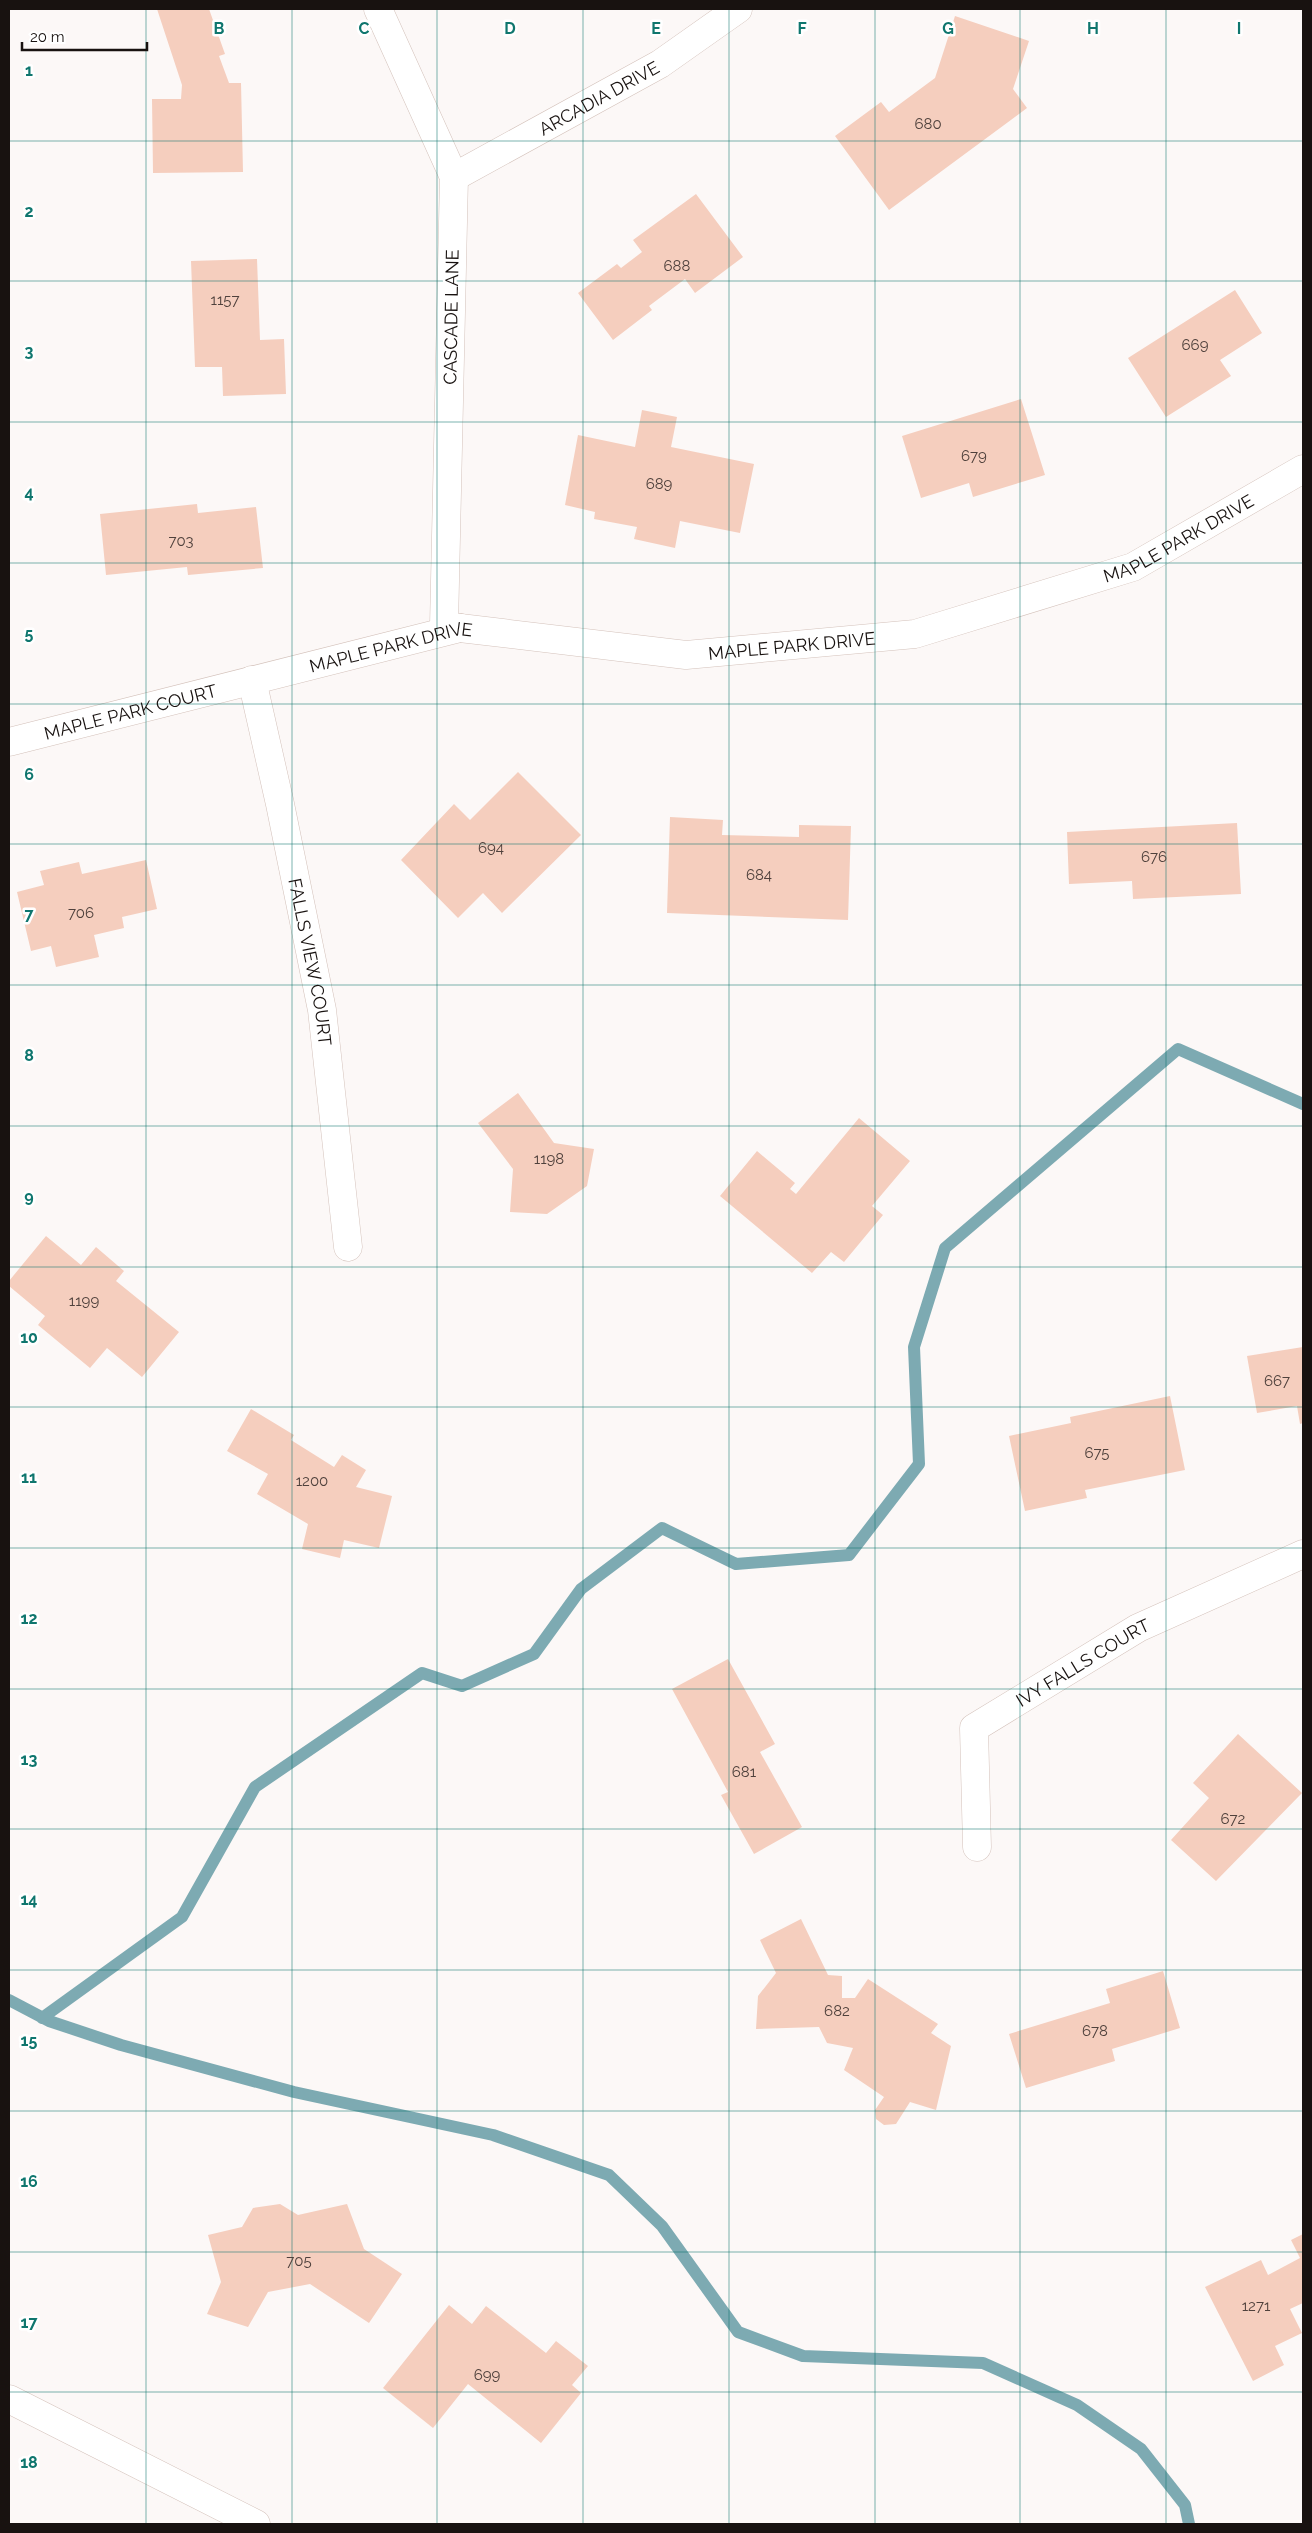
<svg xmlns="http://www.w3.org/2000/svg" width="1312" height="2533" font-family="Raleway,sans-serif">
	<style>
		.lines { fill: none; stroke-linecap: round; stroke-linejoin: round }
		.stream { stroke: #7daab2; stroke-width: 12 }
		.building { fill: #f5cebe }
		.minor-casing { stroke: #d4c2bb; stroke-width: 29 }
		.minor { stroke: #fff; stroke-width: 28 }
		.grid { fill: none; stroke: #0f766e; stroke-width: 1; stroke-opacity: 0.55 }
		.labels { text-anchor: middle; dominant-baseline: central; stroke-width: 5; stroke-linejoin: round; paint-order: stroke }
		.number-label { font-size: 15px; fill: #4f413c }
		.street-label { font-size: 18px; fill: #181210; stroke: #fff }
		.grid-label { font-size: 16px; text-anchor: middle; font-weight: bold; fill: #0f766e; stroke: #fff; stroke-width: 5; stroke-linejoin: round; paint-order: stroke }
	</style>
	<rect width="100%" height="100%" fill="#fcf8f7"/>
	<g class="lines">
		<path class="stream" d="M9 2000 49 2021 121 2045 294 2092 493 2135 609 2175 662 2226 738 2332 803 2356 983 2363 1077 2405 1141 2449 1185 2505 1189 2524
			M42 2018 182 1917 255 1787 422 1673 462 1686 534 1654 581 1589 662 1528 736 1564 849 1555 919 1464 914 1347 945 1248 1178 1049 1303 1104"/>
	</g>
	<path class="building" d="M157 9H209L225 54 219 56 229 83H241L243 172 153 173 152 99H181L182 85Z
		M955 16 1029 41 1013 89 1027 108 889 210 835 136 881 102 889 112 935 78Z
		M696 194 743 257 695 293 685 279 649 306 652 310 613 340 578 293 617 264 621 268 642 252 633 240Z
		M257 259 260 340 284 339 286 394 223 396 222 367H195L191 261Z
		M1235 290 1262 333 1220 360 1231 376 1166 417 1128 358Z
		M1021 399 1045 475 973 497 969 483 921 498 902 436Z
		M642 410 677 417 671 447 754 464 740 533 680 521 675 548 634 539 637 527 594 519 595 512 565 505 578 435 635 447Z
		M197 504 198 513 256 507 263 568 188 575 187 567 106 575 100 514Z
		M518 772 581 835 502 913 483 893 458 918 401 860 454 804 470 820Z
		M670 817 723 820 722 835 799 837V825L851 826 848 920 667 913Z
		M1237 823 1241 894 1133 899 1132 881 1069 884 1067 832Z
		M146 860 157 909 122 917 124 928 94 935 99 957 56 967 51 946 31 951 17 892 44 885 40 871 79 862 82 874Z
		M518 1093 554 1143 594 1149 587 1186 547 1214 510 1212 513 1169 478 1123Z
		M859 1118 910 1161 872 1206 883 1215 844 1262 831 1252 812 1273 720 1196 757 1151 795 1183 790 1189 796 1194Z
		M46 1236 81 1265 96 1247 124 1271 116 1281 179 1332 142 1377 107 1348 90 1368 38 1325 45 1316 9 1286V1281Z
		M1303 1347V1423L1300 1424 1297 1406 1257 1413 1247 1356Z
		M1170 1396 1185 1470 1085 1490 1087 1498 1025 1511 1009 1436 1071 1423 1070 1417Z
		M251 1409 294 1435 291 1440 334 1467 342 1455 366 1470 356 1487 392 1496 379 1548 344 1540 340 1558 302 1549 308 1524 257 1494 268 1474 227 1451Z
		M728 1659 775 1744 760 1752 802 1827 754 1854 721 1795 728 1792 672 1689Z
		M1238 1734 1302 1793 1216 1881 1171 1840 1209 1798 1193 1783Z
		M801 1919 828 1975 842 1976V1998H855L868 1979 938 2024 931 2033 951 2046 936 2110 910 2102 896 2124 884 2125 876 2119 875 2110 884 2097 844 2070 853 2048 827 2043 819 2027 756 2029 758 1996 776 1973 760 1940Z
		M1163 1971 1180 2028 1112 2049 1115 2061 1026 2088 1009 2034 1110 2003 1106 1989Z
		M280 2204 298 2215 347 2204 364 2249 402 2274 369 2323 310 2284 268 2292 248 2327 207 2314 221 2282 208 2235 242 2227 253 2208Z
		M1303 2234V2303L1290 2309 1302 2333 1275 2346 1284 2365 1253 2381 1205 2287 1261 2260 1268 2275 1300 2258 1291 2240Z
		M449 2305 472 2324 486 2306 546 2353 556 2341 588 2366 572 2385 581 2393 541 2443 468 2384 433 2428 383 2388Z"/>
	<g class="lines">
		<g class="minor-casing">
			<g id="minor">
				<path d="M378 9 454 177 444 626 460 628"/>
				<path id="s1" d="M454 177 660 64 738 9"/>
				<path id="s2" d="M252 680 280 804 322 1010 348 1247"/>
				<path id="s3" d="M9 742 460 628 686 655 915 634 1133 567 1303 469"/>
				<path id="s4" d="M977 1847 974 1728 1138 1628 1303 1554"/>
				<path d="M9 2399 256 2524"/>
			</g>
		</g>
		<use href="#minor" class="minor"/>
	</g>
	<path class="grid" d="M146 9V2524M292 9V2524M437 9V2524M583 9V2524M729 9V2524M875 9V2524M1020 9V2524M1166 9V2524M9 141H1303M9 281H1303M9 422H1303M9 563H1303M9 704H1303M9 844H1303M9 985H1303M9 1126H1303M9 1267H1303M9 1407H1303M9 1548H1303M9 1689H1303M9 1829H1303M9 1970H1303M9 2111H1303M9 2252H1303M9 2392H1303"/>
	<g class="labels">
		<g class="number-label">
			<text x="928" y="124">680</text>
			<text x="677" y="266">688</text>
			<text x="225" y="300">1157</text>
			<text x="1195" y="345">669</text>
			<text x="974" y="456">679</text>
			<text x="659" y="484">689</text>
			<text x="181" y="541">703</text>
			<text x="491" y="848">694</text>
			<text x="1154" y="857">676</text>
			<text x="759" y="875">684</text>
			<text x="81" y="913">706</text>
			<text x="549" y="1159">1198</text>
			<text x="84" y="1301">1199</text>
			<text x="1277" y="1381">667</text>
			<text x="1097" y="1453">675</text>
			<text x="312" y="1481">1200</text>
			<text x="744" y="1772">681</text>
			<text x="1233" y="1819">672</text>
			<text x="837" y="2011">682</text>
			<text x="1095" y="2031">678</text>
			<text x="299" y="2261">705</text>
			<text x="1256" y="2306">1271</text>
			<text x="487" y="2375">699</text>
		</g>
		<g class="street-label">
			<text stroke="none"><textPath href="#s1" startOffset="165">ARCADIA DRIVE</textPath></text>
			<text transform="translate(451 317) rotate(-89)">CASCADE LANE</text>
			<text stroke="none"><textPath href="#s3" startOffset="1204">MAPLE PARK DRIVE</textPath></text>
			<text stroke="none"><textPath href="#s3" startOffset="799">MAPLE PARK DRIVE</textPath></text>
			<text stroke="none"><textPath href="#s3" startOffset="394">MAPLE PARK DRIVE</textPath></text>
			<text stroke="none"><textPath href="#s3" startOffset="125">MAPLE PARK COURT</textPath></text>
			<text stroke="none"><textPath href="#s2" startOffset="288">FALLS VIEW COURT</textPath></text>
			<text stroke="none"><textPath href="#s4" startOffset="246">IVY FALLS COURT</textPath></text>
		</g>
	</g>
	<g class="grid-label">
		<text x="219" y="34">B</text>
		<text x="364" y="34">C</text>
		<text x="510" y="34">D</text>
		<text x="656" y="34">E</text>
		<text x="802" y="34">F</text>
		<text x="948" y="34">G</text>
		<text x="1093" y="34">H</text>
		<text x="1239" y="34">I</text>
		<text x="29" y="76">1</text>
		<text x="29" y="217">2</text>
		<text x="29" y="357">3</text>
		<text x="29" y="498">4</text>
		<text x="29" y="639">5</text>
		<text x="29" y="780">6</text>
		<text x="29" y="920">7</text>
		<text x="29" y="1061">8</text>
		<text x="29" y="1202">9</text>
		<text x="29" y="1343">10</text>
		<text x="29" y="1483">11</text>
		<text x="29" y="1624">12</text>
		<text x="29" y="1765">13</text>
		<text x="29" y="1905">14</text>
		<text x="29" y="2046">15</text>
		<text x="29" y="2187">16</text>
		<text x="29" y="2328">17</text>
		<text x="29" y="2468">18</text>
	</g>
	<rect width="1312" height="2533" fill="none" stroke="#181210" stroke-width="20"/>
	<path d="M22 42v8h125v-8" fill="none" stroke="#181210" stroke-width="2.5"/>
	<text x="30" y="42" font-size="15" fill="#181210" stroke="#ffffff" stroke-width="4" paint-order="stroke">20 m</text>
</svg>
